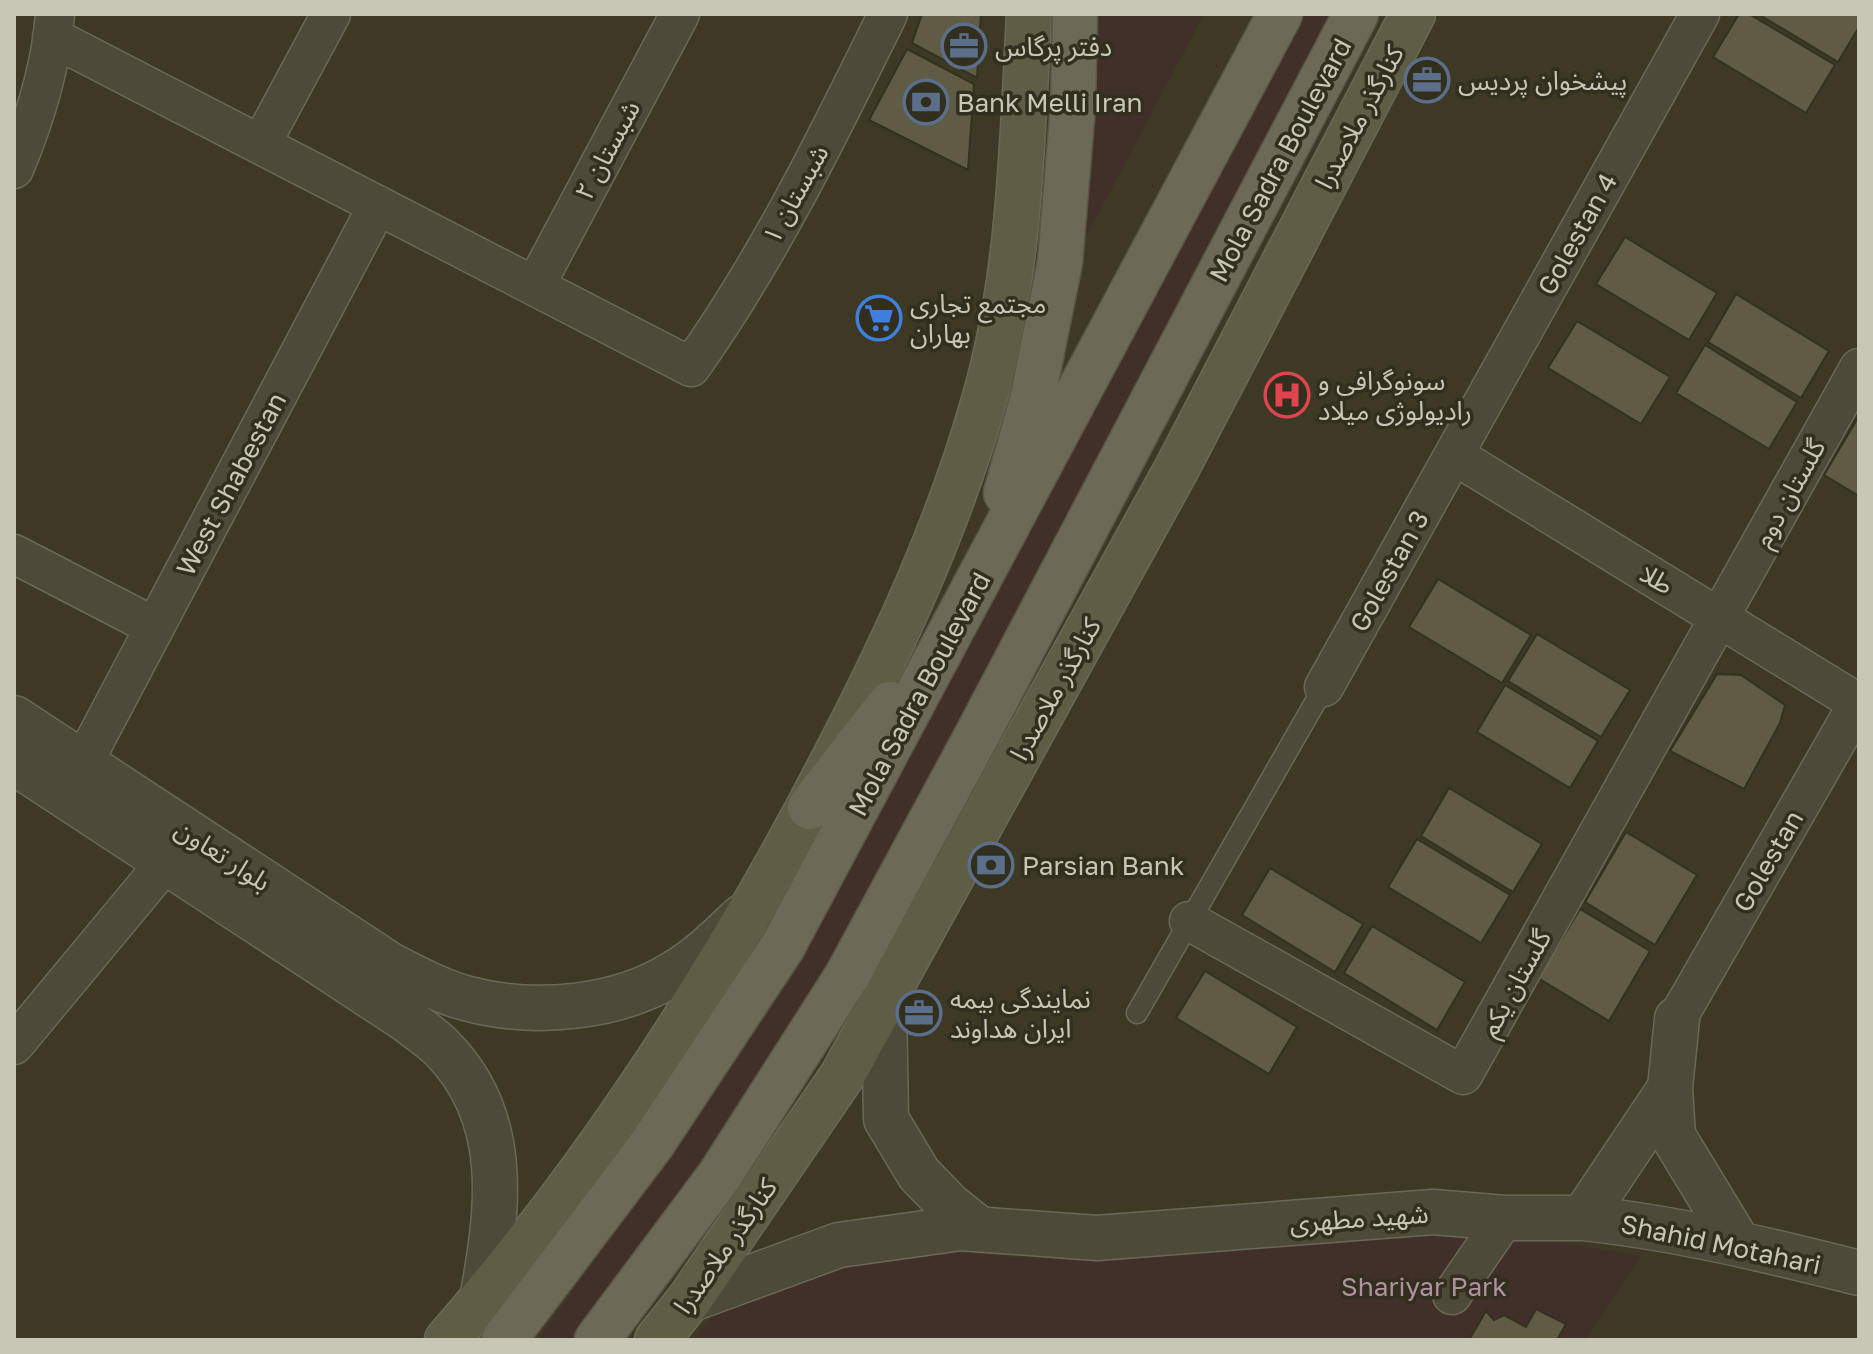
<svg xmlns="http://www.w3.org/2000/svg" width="1873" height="1354" font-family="'Golos Text','Noto Sans Arabic',sans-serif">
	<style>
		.green { fill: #403029 }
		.building { fill: #5f5b44; stroke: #343120; stroke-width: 2 }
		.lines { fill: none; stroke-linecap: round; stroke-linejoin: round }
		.service-casing { stroke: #6b6857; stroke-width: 23 }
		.minor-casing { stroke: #6b6857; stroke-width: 41 }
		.tertiary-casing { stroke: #6b6857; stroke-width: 47 }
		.secondary-casing { stroke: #6b6857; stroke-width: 47 }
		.primary-casing { stroke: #595645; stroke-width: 47 }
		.service { stroke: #4d4a39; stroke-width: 20 }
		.minor { stroke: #4d4a39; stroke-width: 38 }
		.tertiary { stroke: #4d4a39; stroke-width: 44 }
		.secondary { stroke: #605d47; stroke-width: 44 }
		.primary { stroke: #6d6957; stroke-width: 44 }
		.labels { text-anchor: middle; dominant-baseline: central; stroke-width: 7; stroke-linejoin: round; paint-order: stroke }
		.poi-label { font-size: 26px; fill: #c8c6b5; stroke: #322f1e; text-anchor: start }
		.street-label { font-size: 26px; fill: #c8c6b5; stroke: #322f1e }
		.park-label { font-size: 26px; fill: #b291a2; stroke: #322f1e }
	</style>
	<rect width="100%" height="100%" fill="#3d3925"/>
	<path class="green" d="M1095 14H1204L1076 256 1096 96Z
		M1306 14H1333L892 861 785 1043 694 1172 568 1340H538L722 1082 793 976Z
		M1425 1230 1537 1239 1641 1256 1586 1340H693L712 1318 743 1295 820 1260 928 1251 1037 1259 1180 1254Z"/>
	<path class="building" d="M922 14H981L977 78 912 43Z
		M1739 14H1749L1835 65 1806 113 1713 57Z
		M1758 14H1859V27L1838 62Z
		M907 49 974 84 968 170 869 120Z
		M1625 237 1717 293 1689 340 1596 284Z
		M1736 294 1829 351 1801 398 1708 342Z
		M1577 321 1670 377 1641 424 1548 368Z
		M1705 345 1797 402 1769 449 1676 393Z
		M1859 416V496L1824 475Z
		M1438 579 1531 635 1502 683 1409 627Z
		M1537 634 1630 690 1601 737 1508 681Z
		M1717 674 1741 675 1785 705 1780 723 1744 789 1670 751Z
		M1505 685 1598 741 1570 788 1477 732Z
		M1449 788 1542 844 1513 892 1421 836Z
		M1626 832 1697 875 1655 945 1585 902Z
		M1417 839 1510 895 1481 943 1388 887Z
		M1270 868 1363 924 1335 972 1242 915Z
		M1580 909 1650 951 1609 1021 1538 978Z
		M1372 926 1465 982 1437 1030 1344 973Z
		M1205 971 1297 1027 1269 1074 1176 1018Z
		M1536 1309 1566 1324 1557 1340H1469L1486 1311 1494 1320 1504 1315 1526 1327Z"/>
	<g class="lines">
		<g class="service-casing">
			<path id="service" d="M1137 1013 1324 687"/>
		</g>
		<g class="minor-casing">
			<path id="minor" d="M52 37 691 367C769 257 829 134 888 14
				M261 144 331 14
				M14 169C35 119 51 68 55 14
				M535 286 680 14
				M1454 455 1858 703
				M14 554 155 627
				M1324 687 1700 14
				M83 763 378 205
				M1189 921 1463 1075 1859 368
				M1677 1019 1859 702
				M14 1045 166 862 180 838
				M1452 1295 1505 1218"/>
		</g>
		<g class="tertiary-casing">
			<path id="tertiary" d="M14 718 390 965C416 978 441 992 469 999 534 1016 618 1009 676 972 701 957 721 937 742 917
				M14 762 407 1020C418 1029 431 1037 441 1047 512 1118 498 1211 482 1300
				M884 1001 886 1119 919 1174 950 1206 979 1229
				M1677 1019 1670 1088 1673 1136 1738 1243
				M1583 1218C1677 1228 1768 1250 1859 1273
				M689 1300 839 1245 961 1228 1097 1238 1433 1212 1505 1218H1583L1670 1088"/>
		</g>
		<g class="secondary-casing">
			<path id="secondary" d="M447 1340C603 1161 732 958 840 747 897 637 949 523 983 404 1020 278 1022 144 1029 14
				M657 1340 689 1300 842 1076 1177 468 1413 14"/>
		</g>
		<g class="primary-casing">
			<path id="primary" d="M1006 493 1032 401 1060 262 1073 106 1075 14
				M810 807 890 704
				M504 1340 652 1144 783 946 1280 14
				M597 1340 720 1175 847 976 975 739 1356 14"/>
		</g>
		<use href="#service" class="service"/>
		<use href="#minor" class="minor"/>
		<use href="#tertiary" class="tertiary"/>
		<use href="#secondary" class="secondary"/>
		<use href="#primary" class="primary"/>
	</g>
	<defs>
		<g id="office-ring" transform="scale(2.3)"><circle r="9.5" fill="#322f1e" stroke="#5c6f8a" stroke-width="1.5"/><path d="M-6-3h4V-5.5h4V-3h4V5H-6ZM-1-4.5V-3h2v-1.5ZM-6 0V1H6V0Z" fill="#5c6f8a"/></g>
		<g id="bank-ring" transform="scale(2.3)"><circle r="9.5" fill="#322f1e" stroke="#5c6f8a" stroke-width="1.5"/><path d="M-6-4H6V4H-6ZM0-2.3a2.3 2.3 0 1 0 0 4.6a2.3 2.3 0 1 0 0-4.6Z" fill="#5c6f8a"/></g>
		<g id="supermarket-ring" transform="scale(2.3)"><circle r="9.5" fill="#322f1e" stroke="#3f7fe0" stroke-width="1.5"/><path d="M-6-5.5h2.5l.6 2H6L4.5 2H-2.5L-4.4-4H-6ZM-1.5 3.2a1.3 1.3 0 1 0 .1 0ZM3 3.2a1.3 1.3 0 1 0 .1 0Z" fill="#3f7fe0"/></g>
		<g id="hospital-ring" transform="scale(2.3)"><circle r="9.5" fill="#322f1e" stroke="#e0444e" stroke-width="1.5"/><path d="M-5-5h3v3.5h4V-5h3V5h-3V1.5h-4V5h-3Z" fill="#e0444e"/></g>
	</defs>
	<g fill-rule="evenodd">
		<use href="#office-ring" x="964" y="46"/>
		<use href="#office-ring" x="1427" y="80"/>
		<use href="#bank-ring" x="926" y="102"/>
		<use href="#supermarket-ring" x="879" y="318"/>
		<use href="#hospital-ring" x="1287" y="395"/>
		<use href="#bank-ring" x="991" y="865"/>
		<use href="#office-ring" x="919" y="1013"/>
	</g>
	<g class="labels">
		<g class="poi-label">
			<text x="995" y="46">دفتر پرگاس</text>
			<text x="1458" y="80">پیشخوان پردیس</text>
			<text x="957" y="102">Bank Melli Iran</text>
			<text x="910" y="303">مجتمع تجاری<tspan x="910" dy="30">بهاران</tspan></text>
			<text x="1318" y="380">سونوگرافی و<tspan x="1318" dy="30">رادیولوژی میلاد</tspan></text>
			<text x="1022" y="865">Parsian Bank</text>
			<text x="950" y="998">نمایندگی بیمه<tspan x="950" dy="30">ایران هداوند</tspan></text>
		</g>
		<g class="street-label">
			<text transform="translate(1359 117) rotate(-62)">کنارگذر ملاصدرا</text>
			<text transform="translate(607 150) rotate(-62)">شبستان ۲</text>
			<text transform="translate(1280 160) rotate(-62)">Mola Sadra Boulevard</text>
			<text transform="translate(795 194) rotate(-61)">شبستان ۱</text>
			<text transform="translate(1577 234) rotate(-61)">Golestan 4</text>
			<text transform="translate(231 484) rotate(-62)">West Shabestan</text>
			<text transform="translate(1789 493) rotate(-61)">گلستان دوم</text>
			<text transform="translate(1389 571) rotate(-61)">Golestan 3</text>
			<text transform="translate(1657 579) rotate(31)">طلا</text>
			<text transform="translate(1055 689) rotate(-61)">کنارگذر ملاصدرا</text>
			<text transform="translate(919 694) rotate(-62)">Mola Sadra Boulevard</text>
			<text transform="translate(223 855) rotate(33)">بلوار تعاون</text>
			<text transform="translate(1768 861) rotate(-60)">Golestan</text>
			<text transform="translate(1515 983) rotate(-61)">گلستان یکم</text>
			<text transform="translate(1359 1218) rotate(-4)">شهید مطهری</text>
			<text transform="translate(1721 1244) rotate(12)">Shahid Motahari</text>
			<text transform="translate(725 1246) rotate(-55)">کنارگذر ملاصدرا</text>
		</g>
		<g class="park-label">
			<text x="1424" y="1286">Shariyar Park</text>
		</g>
	</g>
	<rect width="1873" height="1354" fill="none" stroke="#c8c6b5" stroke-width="32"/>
</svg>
